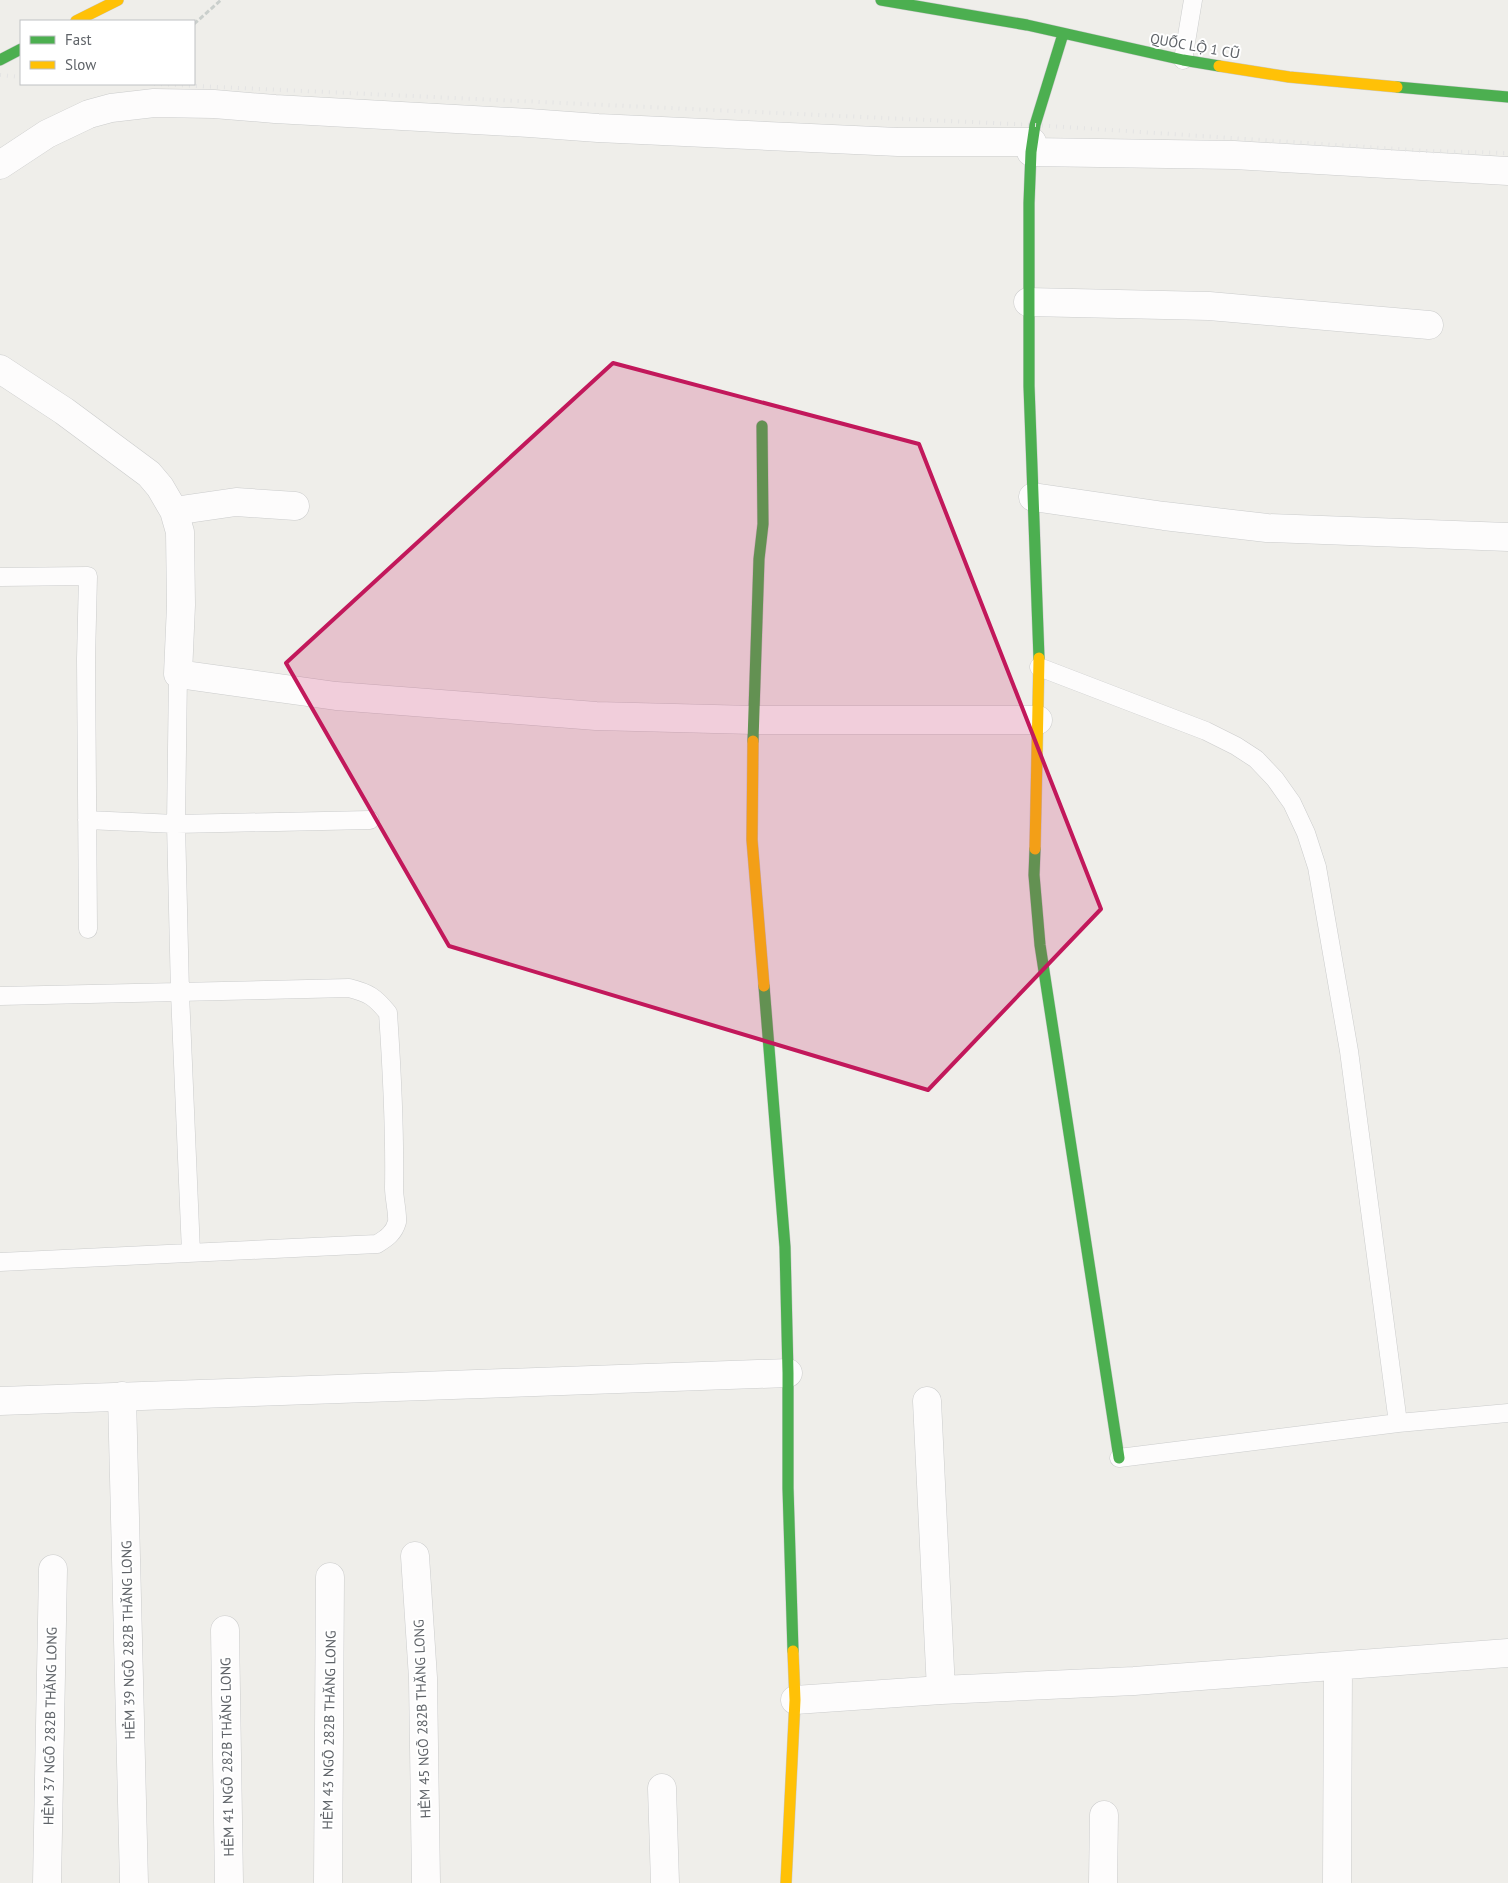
<svg xmlns="http://www.w3.org/2000/svg" width="1508" height="1883" font-family="'PT Sans',sans-serif">
	<style>
		.lines { fill: none; stroke-linecap: round; stroke-linejoin: round }
		.lane-casing { stroke: #cbcccc; stroke-width: 19 }
		.street-casing { stroke: #cbcccc; stroke-width: 29 }
		.fast-casing { stroke: #cacacb; stroke-width: 12 }
		.slow-casing { stroke: #cacacb; stroke-width: 12 }
		.path { stroke: #cacfcc; stroke-width: 3; stroke-dasharray: 5 2.5; stroke-linecap: butt }
		.lane { stroke: #fdfcfc; stroke-width: 18 }
		.street { stroke: #fdfcfc; stroke-width: 28 }
		.fast { stroke: #4caf50; stroke-width: 11 }
		.slow { stroke: #ffc107; stroke-width: 11 }
		.rail { stroke: #e4e4e4; stroke-width: 4; stroke-dasharray: 1 6; stroke-linecap: butt }
		.marked { fill: #c2185b; fill-opacity: 0.2; stroke: #c2185b; stroke-width: 4; stroke-linejoin: round }
		.labels { text-anchor: middle; dominant-baseline: central; stroke-width: 4; stroke-linejoin: round; paint-order: stroke }
		.street-label { font-size: 14px; fill: #5f6368; stroke: #fff }
	</style>
	<rect width="100%" height="100%" fill="#efeeea"/>
	<g class="lines">
		<g class="lane-casing">
			<path id="lane" d="M1183 60 1193 0
				M0 577 88 576 86 659 88 929
				M1039 667 1206 731 1236 746 1256 759 1275 779 1292 803 1306 833 1317 867 1349 1051 1398 1423
				M178 674 176 824 180 993 191 1252
				M87 820 176 824 370 820
				M0 996 349 988C369 993 375 997 388 1013 392 1071 395 1129 394 1188 394 1198 398 1214 397 1222 394 1233 387 1238 377 1244L0 1262
				M1119 1458 1398 1423 1508 1413"/>
		</g>
		<g class="street-casing">
			<path id="street" d="M1031 152 1234 155 1508 171
				M0 165 47 134 89 114 111 108 154 103 214 104 275 109 529 123 598 128 898 142H1032
				M1028 302 1209 306 1429 325
				M0 369 64 411 149 474 160 487 174 511 180 532 181 605 178 674 336 696 596 716 753 720H1038
				M1033 497 1164 516 1267 528 1508 537
				M174 511 236 502 295 506
				M122 1396 134 1883
				M0 1401 788 1373
				M927 1401 941 1690
				M415 1556 423 1678 426 1883
				M225 1630 229 1883
				M795 1700 941 1690 1134 1681 1508 1653
				M662 1788 665 1883
				M47 1883 53 1569
				M328 1883 330 1577
				M1103 1883 1104 1815
				M1337 1883 1338 1666"/>
		</g>
		<g class="fast-casing">
			<path id="fast" d="M881 0 1027 25 1183 60 1219 66
				M0 60 21 49
				M1397 87 1508 97
				M1039 658 1029 386V203L1031 152 1035 125 1063 34
				M753 741 759 559 763 524 762 426
				M1035 849 1034 875 1040 945 1119 1458
				M764 986 785 1247 788 1373V1488L793 1651"/>
		</g>
		<g class="slow-casing">
			<path id="slow" d="M76 21 118 0
				M1219 66 1289 77 1397 87
				M753 741 752 840 764 986
				M1035 849 1039 658
				M786 1883 795 1700 793 1651"/>
		</g>
		<path class="path" d="M194 24 221 0"/>
		<use href="#lane" class="lane"/>
		<use href="#street" class="street"/>
		<use href="#fast" class="fast"/>
		<use href="#slow" class="slow"/>
		<path class="rail" d="M0 75 21 77
			M154 84 1035 125 1428 151 1508 153"/>
	</g>
	<path class="marked" d="M613 363 919 444 1101 909 928 1090 449 946 286 663Z"/>
	<g class="labels">
		<g class="street-label">
			<text transform="translate(1195 46) rotate(10)">QUỐC LỘ 1 CŨ</text>
			<text transform="translate(128 1640) rotate(-91)">HẺM 39 NGÕ 282B THĂNG LONG</text>
			<text transform="translate(422 1719) rotate(-92)">HẺM 45 NGÕ 282B THĂNG LONG</text>
			<text transform="translate(50 1726) rotate(-89)">HẺM 37 NGÕ 282B THĂNG LONG</text>
			<text transform="translate(329 1730) rotate(-89)">HẺM 43 NGÕ 282B THĂNG LONG</text>
			<text transform="translate(227 1757) rotate(-91)">HẺM 41 NGÕ 282B THĂNG LONG</text>
		</g>
	</g>
	<rect x="20" y="20" width="175" height="65" fill="#ffffff" stroke="#bfc1c3"/>
	<rect x="30" y="36" width="25" height="8" fill="#4caf50" stroke="#bfc1c3"/>
	<text x="65" y="45" font-size="15" fill="#5f6368">Fast</text>
	<rect x="30" y="61" width="25" height="8" fill="#ffc107" stroke="#bfc1c3"/>
	<text x="65" y="70" font-size="15" fill="#5f6368">Slow</text>
</svg>
